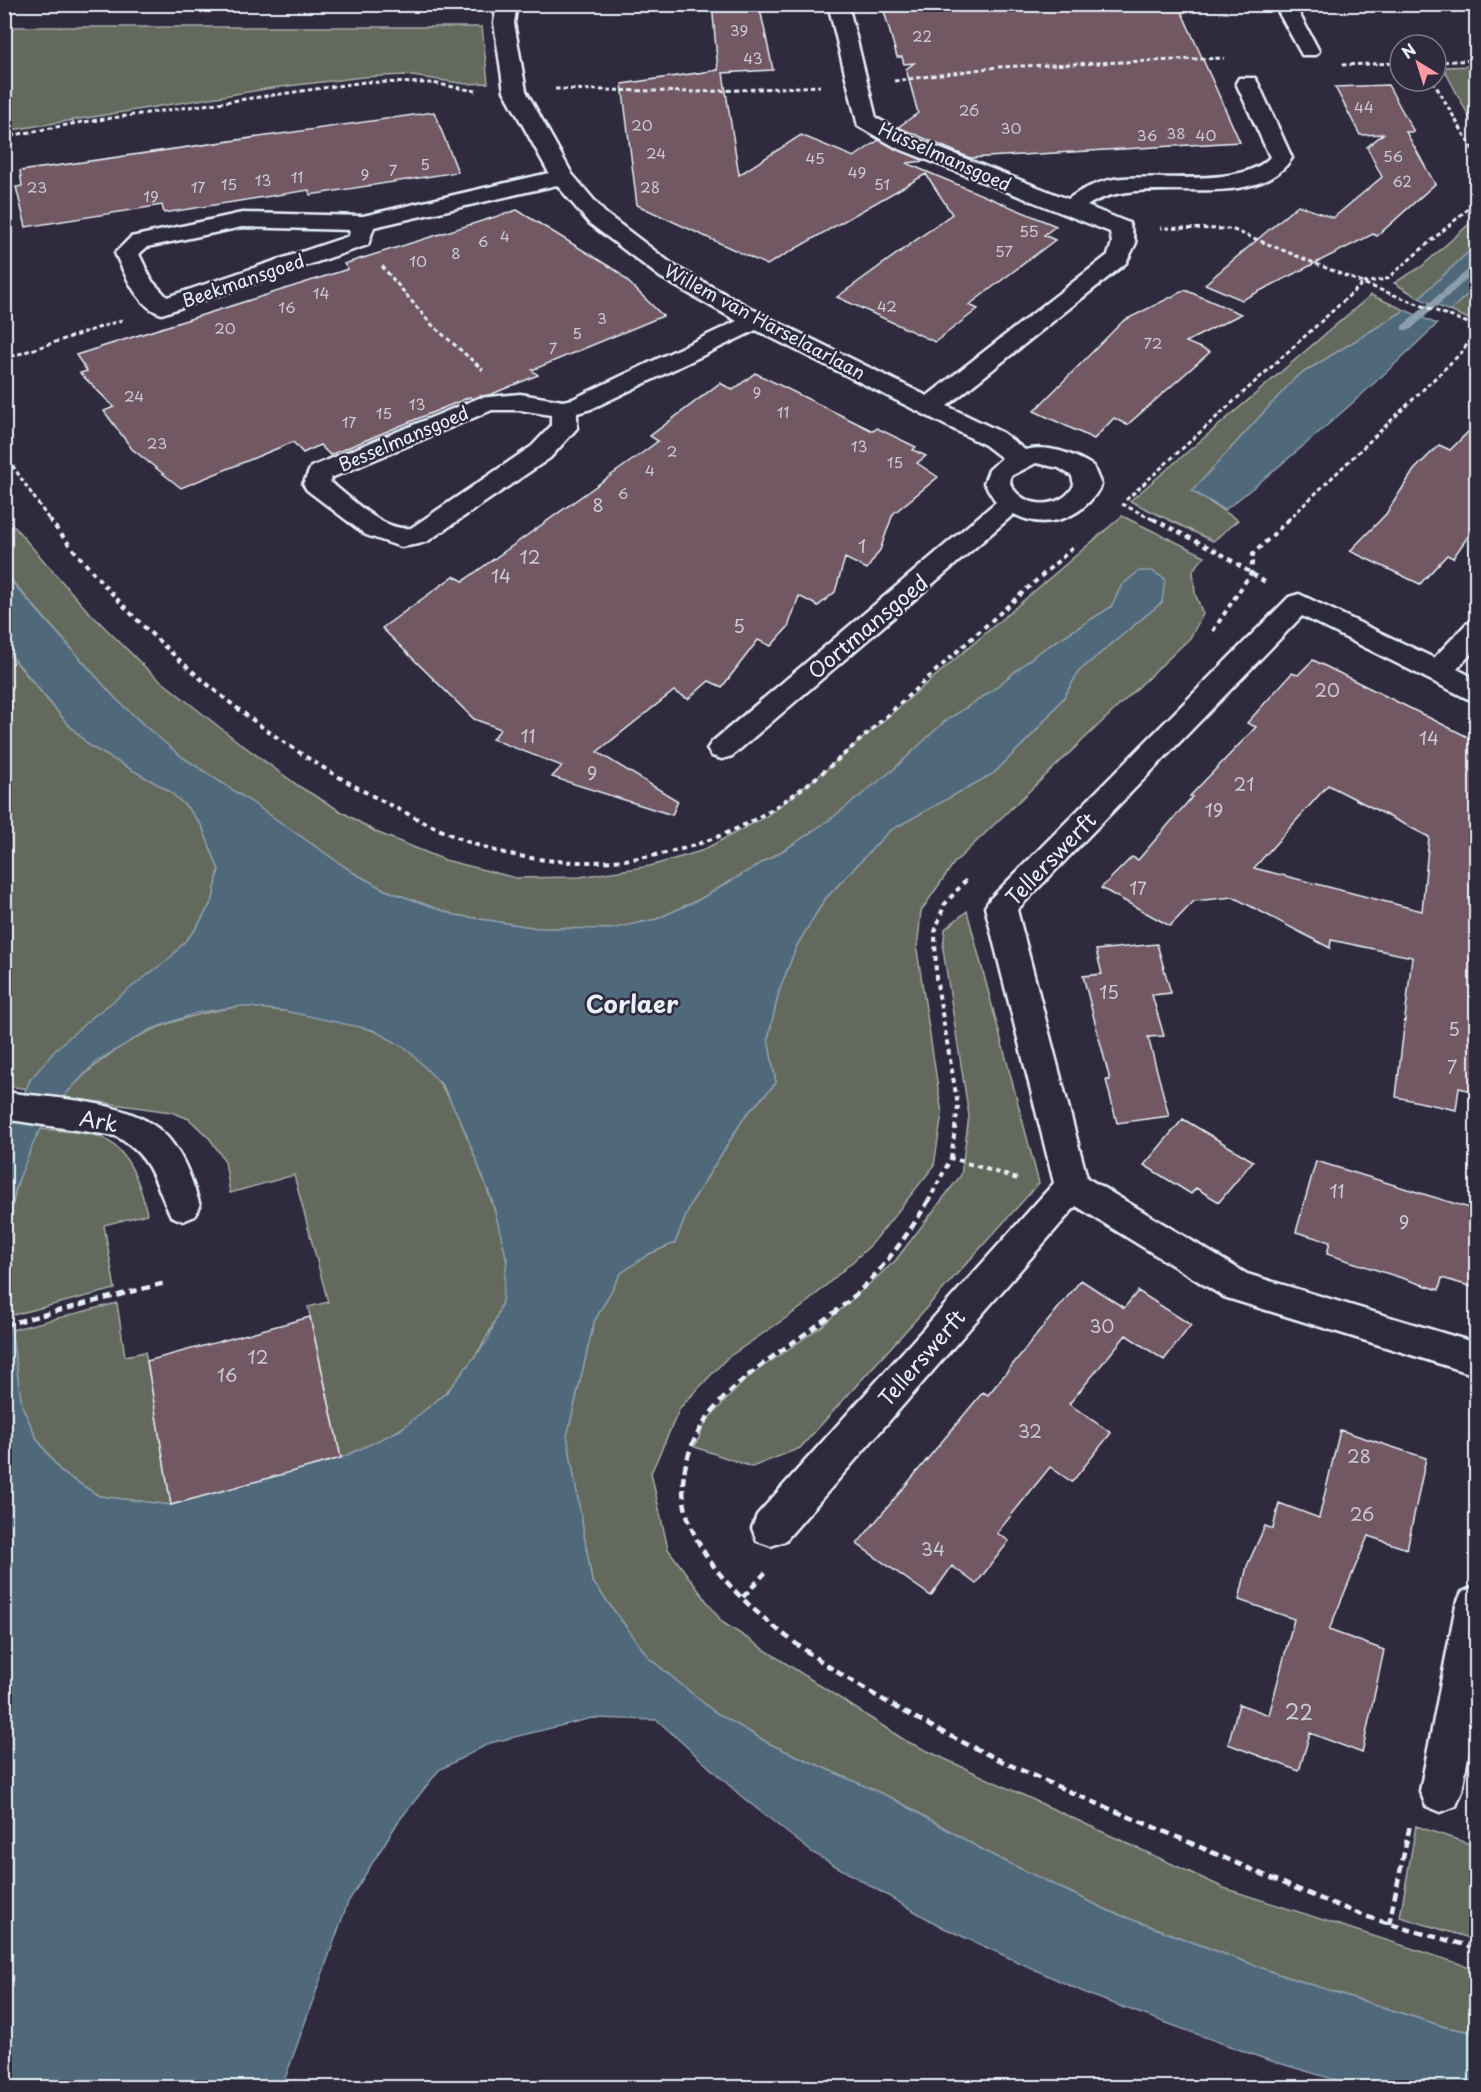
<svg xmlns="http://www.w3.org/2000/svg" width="1481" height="2092" font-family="'Playpen Sans',sans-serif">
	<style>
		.green { fill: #64695b; stroke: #a6adaa; stroke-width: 1.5 }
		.water { fill: #50677a; stroke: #8d9eac; stroke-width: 1.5; fill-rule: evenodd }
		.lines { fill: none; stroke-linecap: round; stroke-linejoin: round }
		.stream { fill: #8d9eac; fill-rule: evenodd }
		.building { fill: #715964; stroke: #e8f1f8; stroke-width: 1.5; fill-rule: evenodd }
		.street-casing { stroke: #e8f1f8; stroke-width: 5 }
		.path-far2 { stroke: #e8f1f8; stroke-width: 3; stroke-dasharray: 4.5 3; stroke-linecap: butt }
		.path-far1 { stroke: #e8f1f8; stroke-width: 4; stroke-dasharray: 5 4.5; stroke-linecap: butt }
		.path { stroke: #e8f1f8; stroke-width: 4.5; stroke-dasharray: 8 5; stroke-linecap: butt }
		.street { fill: #2f2a3d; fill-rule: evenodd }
		.labels { text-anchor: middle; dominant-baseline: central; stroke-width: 5; stroke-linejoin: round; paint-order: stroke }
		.far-number-label { font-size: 15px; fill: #cacbd3 }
		.far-street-label { font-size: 18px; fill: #e8f1f8; stroke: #2f2a3d }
		.number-label { font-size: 18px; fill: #cacbd3 }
		.street-label { font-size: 21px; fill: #e8f1f8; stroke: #2f2a3d }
		.near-number-label { font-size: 21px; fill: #cacbd3 }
		.quarter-label { font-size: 24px; font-weight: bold; fill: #e8f1f8; stroke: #2f2a3d }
	</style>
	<rect width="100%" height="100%" fill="#2f2a3d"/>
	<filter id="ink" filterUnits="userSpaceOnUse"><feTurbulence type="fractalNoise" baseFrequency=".0167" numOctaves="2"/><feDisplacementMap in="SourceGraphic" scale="12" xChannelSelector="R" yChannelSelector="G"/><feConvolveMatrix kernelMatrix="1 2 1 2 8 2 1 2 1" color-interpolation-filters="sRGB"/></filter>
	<g filter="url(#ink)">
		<path class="green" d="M5 27H482L488 83 467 84 405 75 363 77 272 88 5 131Z
			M1476 66V130L1443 67Z
			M1476 218V245L1419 298 1394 283 1421 267Z
			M1476 286V319L1474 321 1450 311Z
			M1371 295 1405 310 1296 377 1192 491 1238 520 1213 541 1130 501Z
			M4 515 85 608 151 673 237 741 300 787 376 832 445 860 516 878 580 877 650 866 701 851 765 817 827 769 1122 516 1205 556 1193 570 1195 593 1203 614 1190 638 954 863 921 911 917 950 942 1114 934 1166 871 1245 802 1307 727 1358 680 1408 651 1473 668 1549 722 1622 906 1741 1224 1888 1476 1969V2033L1445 2027 1278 1974 1109 1911 988 1853 894 1799 770 1744 713 1711 649 1658 592 1581 567 1436 594 1322 621 1273 649 1254 675 1243 691 1203 745 1116 776 1083 768 1039 779 991 797 945 825 899 889 831 994 773 1034 733 1064 697 1079 671 1162 602 1122 585 1111 607 1039 652 989 693 944 722 893 770 832 818 789 847 700 899 657 919 611 929 537 928 455 915 385 890 354 873 248 800 182 757 147 728 115 698 5 573Z
			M4 648 67 723 90 746 168 790 187 807 202 826 219 870 213 900 195 930 172 957 94 1016 30 1080 27 1089 4 1085Z
			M967 911 1039 1183 800 1448 752 1467 695 1447 706 1421 748 1377 822 1326 895 1261 961 1175 969 1116 943 949 945 929Z
			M241 1006C288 1011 369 1019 406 1048 444 1077 461 1119 477 1162 489 1193 501 1225 506 1257 516 1319 449 1402 399 1430 380 1441 360 1449 341 1458L308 1307 328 1302 294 1175 230 1193 225 1161 210 1139 189 1119 171 1112 63 1097C114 1039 166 1018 241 1006Z
			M41 1129C59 1131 80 1131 97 1136 128 1145 141 1186 147 1214L104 1225 115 1289 9 1316C8 1251 4 1186 41 1129Z
			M117 1303 125 1356 145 1352 147 1361 171 1505 99 1496 61 1472 37 1439 22 1406 11 1330Z
			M1416 1826 1476 1846V1940L1400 1917Z"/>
		<path class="water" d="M1476 245V286L1450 311 1419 298Z
			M1405 310 1437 324C1369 390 1299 452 1225 510L1192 491 1296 377Z
			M1139 571H1152L1165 579 1162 602 1079 671 1064 697 1034 733 994 773 889 831 825 899 797 945 779 991 768 1039 776 1083 745 1116 691 1203 675 1243 649 1254 621 1273 594 1322 567 1436 592 1581 649 1658 713 1711 770 1744 894 1799 988 1853 1109 1911 1278 1974 1445 2027 1476 2033V2087H1360L1265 2059 1090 1995 942 1927 813 1853 741 1796 657 1720 592 1718 490 1743 439 1770 398 1822 348 1902 282 2087H5V1137L30 1080 58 1047 94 1016 171 957 195 930 213 900 219 870 202 826 187 807 168 790 90 746 67 723 5 648 4 573 115 698 147 728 182 757 248 800 354 873 385 890 455 915 537 928 611 929 657 919 700 899 789 847 832 818 893 770 944 722 989 693 1039 652 1111 607 1122 585ZM241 1006 285 1011 373 1030 406 1048 443 1086 463 1126 493 1203 507 1260 502 1302 488 1340 447 1392 400 1430 341 1458 171 1505 99 1496 61 1472 37 1439 22 1406 9 1316 7 1250 9 1222 16 1186 36 1137 63 1097 97 1061 149 1030 196 1013Z"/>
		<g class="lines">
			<path class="stream" d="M1476 263V271L1410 330H1402V326Z"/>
		</g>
		<path class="building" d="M712 4H759L773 70 723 73 739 175 801 135 854 157 879 140 925 161 906 163 1056 226 1044 235 1055 240 969 305 978 309 935 342 837 297 952 214 926 174 767 265 637 205 622 84 718 70Z
			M882 4H1178L1240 142 970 158 898 127 918 113 906 69 914 63 904 64 902 57H897Z
			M1388 85 1414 132H1406L1435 184 1377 236 1373 234 1242 300 1205 284 1298 205 1333 218 1382 177 1367 147 1383 134 1360 135 1335 87Z
			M434 112 458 172 310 195 309 190 164 213 162 205 26 227 16 187 22 186 20 171Z
			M517 210 617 271 663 316 532 370 538 375 492 394 472 399 470 397 330 455 320 445 303 453 293 442 181 488 132 449 104 411 114 407 80 373 87 371 76 355 348 269 344 264Z
			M1185 290 1241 314 1186 342 1210 352 1127 425 1114 418 1094 439 1034 411 1123 321Z
			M755 373 873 431 877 428 916 447 913 450 926 456 917 463 938 477 893 514 880 550 867 569 845 558 835 592 818 606 799 596 788 627 771 646 758 640 722 687 709 681 688 699 674 691 597 752 678 801 672 815 552 777 562 766 492 739 501 729 474 719 382 628 454 576 463 581 638 456 658 441 650 436 720 383 733 390Z
			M1476 424V525L1453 558 1447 555 1420 584 1350 551 1386 514 1414 470 1439 445 1450 450Z
			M1313 660 1476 741V1092L1459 1088 1456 1110 1396 1097 1412 957 1331 940 1330 948 1233 897 1194 901 1170 926 1101 888 1132 857 1138 860 1192 797 1190 796 1256 727 1247 723 1292 673 1298 675ZM1328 785 1429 837 1422 911 1254 868Z
			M1157 944 1171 993 1152 995 1164 1036 1148 1037 1169 1116 1117 1123 1106 1080H1110L1083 976 1102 974 1096 950Z
			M1183 1119 1253 1161 1219 1202 1196 1188 1191 1194 1144 1165Z
			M1316 1161 1476 1210V1288L1442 1278 1439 1290 1327 1254 1330 1242 1296 1232Z
			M1081 1280 1124 1308 1138 1291 1191 1325 1164 1360 1126 1335 1069 1404 1111 1433 1072 1482 1050 1467 997 1533 1009 1541 976 1584 952 1566 931 1596 857 1544 983 1392 988 1395Z
			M310 1317 341 1458 171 1505 147 1361Z
			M1340 1430 1426 1458 1407 1549 1368 1536 1329 1630 1384 1650 1362 1753 1310 1733 1299 1771 1228 1744 1239 1704 1269 1715 1294 1619 1239 1600 1247 1566 1265 1526 1273 1529 1279 1503 1319 1518Z"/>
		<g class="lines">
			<g class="street-casing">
				<path id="street" d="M497 4H517L514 23 526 91 572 174 605 213 676 267 765 316 927 396 1108 255 1112 243 1110 232 897 148 858 126 828 4H848L876 118 913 138 1068 199C1082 189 1097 182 1114 179 1154 173 1242 189 1270 157L1236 83 1239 78H1255L1258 83 1292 158C1251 218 1143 168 1087 206L1129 223 1136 243 1126 263 947 406 1003 433 1025 450C1048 444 1074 454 1093 466L1101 485C1085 517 1047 532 1014 514L732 756 722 759 712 756 707 749 712 742 996 502 984 483 989 470 1002 458 985 445 756 330 591 409 577 413V428L550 458 428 541 419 544 401 547 366 535 307 490 303 484 311 467 479 398 520 394 563 401 573 399 737 321 660 277 589 223 557 185 374 227 368 245 162 314C138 308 125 274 115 253L131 237 242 213 363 216 549 173 504 91 494 23ZM242 227 350 230 349 236 167 297 152 281 139 254 147 247ZM492 410H520L551 415V426L532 446 411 528C382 532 352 498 330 482L331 478ZM1036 463 1059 468 1072 476 1074 485C1062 510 1022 510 1010 483L1011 476Z
					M1274 4H1294L1319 51 1316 55H1302Z
					M1299 594 1434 658 1466 624 1476 622V648L1457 669 1476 679V701L1466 698 1302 616 1017 910 1087 1178 1247 1274 1476 1343V1375L1224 1297 1076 1206 785 1541 771 1546 757 1541 752 1528 757 1515 1054 1183 985 907 990 899 1289 597Z
					M4 1092C54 1099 136 1099 169 1139 185 1158 193 1183 200 1206L195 1216 183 1221 171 1216C153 1181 154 1158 116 1136L4 1119Z
					M1476 1586V1711L1462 1791 1456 1806 1441 1812 1426 1806 1420 1791 1456 1605 1462 1592Z"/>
			</g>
			<path class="path-far2" d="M1469 4 1476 18
				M1436 62 1476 60
				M1342 65 1400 63
				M894 81 997 67 1224 58
				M1433 81 1476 155
				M555 89 699 92 820 86
				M4 137 77 123 365 82 432 83 476 91
				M382 266 430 323 483 370
				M1363 283 1387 279 1476 202
				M1365 284 1476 326
				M4 359 122 320
				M4 453 50 521
				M1126 500 1363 283 1231 229 1160 228
				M1122 504 1156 521
				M1287 521 1462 352 1476 331"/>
			<path class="path-far1" d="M49 519C143 641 262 742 400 810 434 827 468 845 505 853 587 872 675 861 750 822 809 790 858 742 907 697 963 646 1020 595 1076 545
				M1153 519 1220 553 1265 582
				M1213 631 1251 573 1253 554 1289 519
				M951 1158 958 1106 936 978 935 932 944 905 967 879
				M928 1202 951 1158 1021 1180"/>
			<path class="path" d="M929 1200C906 1238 879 1275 845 1304 788 1352 702 1388 685 1468 652 1626 1043 1781 1156 1828 1224 1857 1291 1888 1360 1914 1398 1928 1437 1937 1476 1948
				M4 1325 165 1283
				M743 1597 765 1573
				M1389 1924 1410 1825"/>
			<use href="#street" class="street"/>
		</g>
	</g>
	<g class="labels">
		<g class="far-number-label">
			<text x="739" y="29">39</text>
			<text x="922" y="35">22</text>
			<text x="753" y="57">43</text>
			<text x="1364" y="106">44</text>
			<text x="969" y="109">26</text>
			<text x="642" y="124">20</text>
			<text x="1011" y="127">30</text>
			<text x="1176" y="132">38</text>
			<text x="1147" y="134">36</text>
			<text x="1206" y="134">40</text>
			<text x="656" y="152">24</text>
			<text x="1393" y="155">56</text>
			<text x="815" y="157">45</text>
			<text x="425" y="163">5</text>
			<text x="393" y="169">7</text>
			<text x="857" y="171">49</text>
			<text x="365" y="173">9</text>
			<text x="297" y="176">11</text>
			<text x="263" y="179">13</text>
			<text x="1402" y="180">62</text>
			<text x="229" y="183">15</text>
			<text x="882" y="183">51</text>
			<text x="37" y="186">23</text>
			<text x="198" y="186">17</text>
			<text x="650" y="186">28</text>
			<text x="151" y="195">19</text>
			<text x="1029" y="230">55</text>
			<text x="505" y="235">4</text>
			<text x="483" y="240">6</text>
			<text x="1004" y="250">57</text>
			<text x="456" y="252">8</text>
			<text x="418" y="260">10</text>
			<text x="321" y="292">14</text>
			<text x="887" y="305">42</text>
			<text x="287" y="306">16</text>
			<text x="602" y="317">3</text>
			<text x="225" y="327">20</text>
			<text x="577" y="332">5</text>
			<text x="1153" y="342">72</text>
			<text x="553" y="347">7</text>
			<text x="757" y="391">9</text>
			<text x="134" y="395">24</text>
			<text x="417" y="403">13</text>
			<text x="783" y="411">11</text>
			<text x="384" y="412">15</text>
			<text x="349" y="421">17</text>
			<text x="157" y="442">23</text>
			<text x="859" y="445">13</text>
			<text x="672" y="450">2</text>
			<text x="895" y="461">15</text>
			<text x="650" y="469">4</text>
			<text x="623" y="492">6</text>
		</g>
		<g class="far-street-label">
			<text transform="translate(945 156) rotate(24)">Husselmansgoed</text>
			<text transform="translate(243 280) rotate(-19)">Beekmansgoed</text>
			<text transform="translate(765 321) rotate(28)">Willem van Harselaarlaan</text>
			<text transform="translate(403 438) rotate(-23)">Besselmansgoed</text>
		</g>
		<g class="number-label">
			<text x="598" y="504">8</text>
			<text x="862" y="545">1</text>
			<text x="530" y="556">12</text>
			<text x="501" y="575">14</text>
			<text x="739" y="625">5</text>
			<text x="1327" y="689">20</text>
			<text x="528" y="735">11</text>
			<text x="1429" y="737">14</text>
			<text x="592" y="772">9</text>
			<text x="1244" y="783">21</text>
			<text x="1214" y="809">19</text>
			<text x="1138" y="887">17</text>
			<text x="1109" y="991">15</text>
			<text x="1454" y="1028">5</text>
			<text x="1452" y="1066">7</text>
			<text x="1337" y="1190">11</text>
			<text x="1404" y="1221">9</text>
			<text x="1102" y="1325">30</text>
			<text x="258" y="1356">12</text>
			<text x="227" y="1374">16</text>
			<text x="1030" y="1430">32</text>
			<text x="1359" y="1455">28</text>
			<text x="1362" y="1513">26</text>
			<text x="933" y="1548">34</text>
		</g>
		<g class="street-label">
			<text transform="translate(867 626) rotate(-40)">Oortmansgoed</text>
			<text transform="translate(1050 858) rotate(-46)">Tellerswerft</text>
			<text transform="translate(99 1120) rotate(10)">Ark</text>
			<text transform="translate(921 1357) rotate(-49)">Tellerswerft</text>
		</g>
		<g class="near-number-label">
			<text x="1299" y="1711">22</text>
		</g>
		<g class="quarter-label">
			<text x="632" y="1003">Corlaer</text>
		</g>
	</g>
	<rect width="1481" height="2092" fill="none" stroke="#2f2a3d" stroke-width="24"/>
	<rect x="12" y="12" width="1457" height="2068" fill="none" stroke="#e8f1f8" stroke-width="2" filter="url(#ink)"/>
	<g transform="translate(1418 63) rotate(322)"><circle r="28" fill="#2f2a3d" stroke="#797a88" stroke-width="1.5"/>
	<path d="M0-4.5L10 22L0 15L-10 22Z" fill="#ff9aa2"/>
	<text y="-9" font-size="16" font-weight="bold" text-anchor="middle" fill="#e8f1f8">N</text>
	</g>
</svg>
